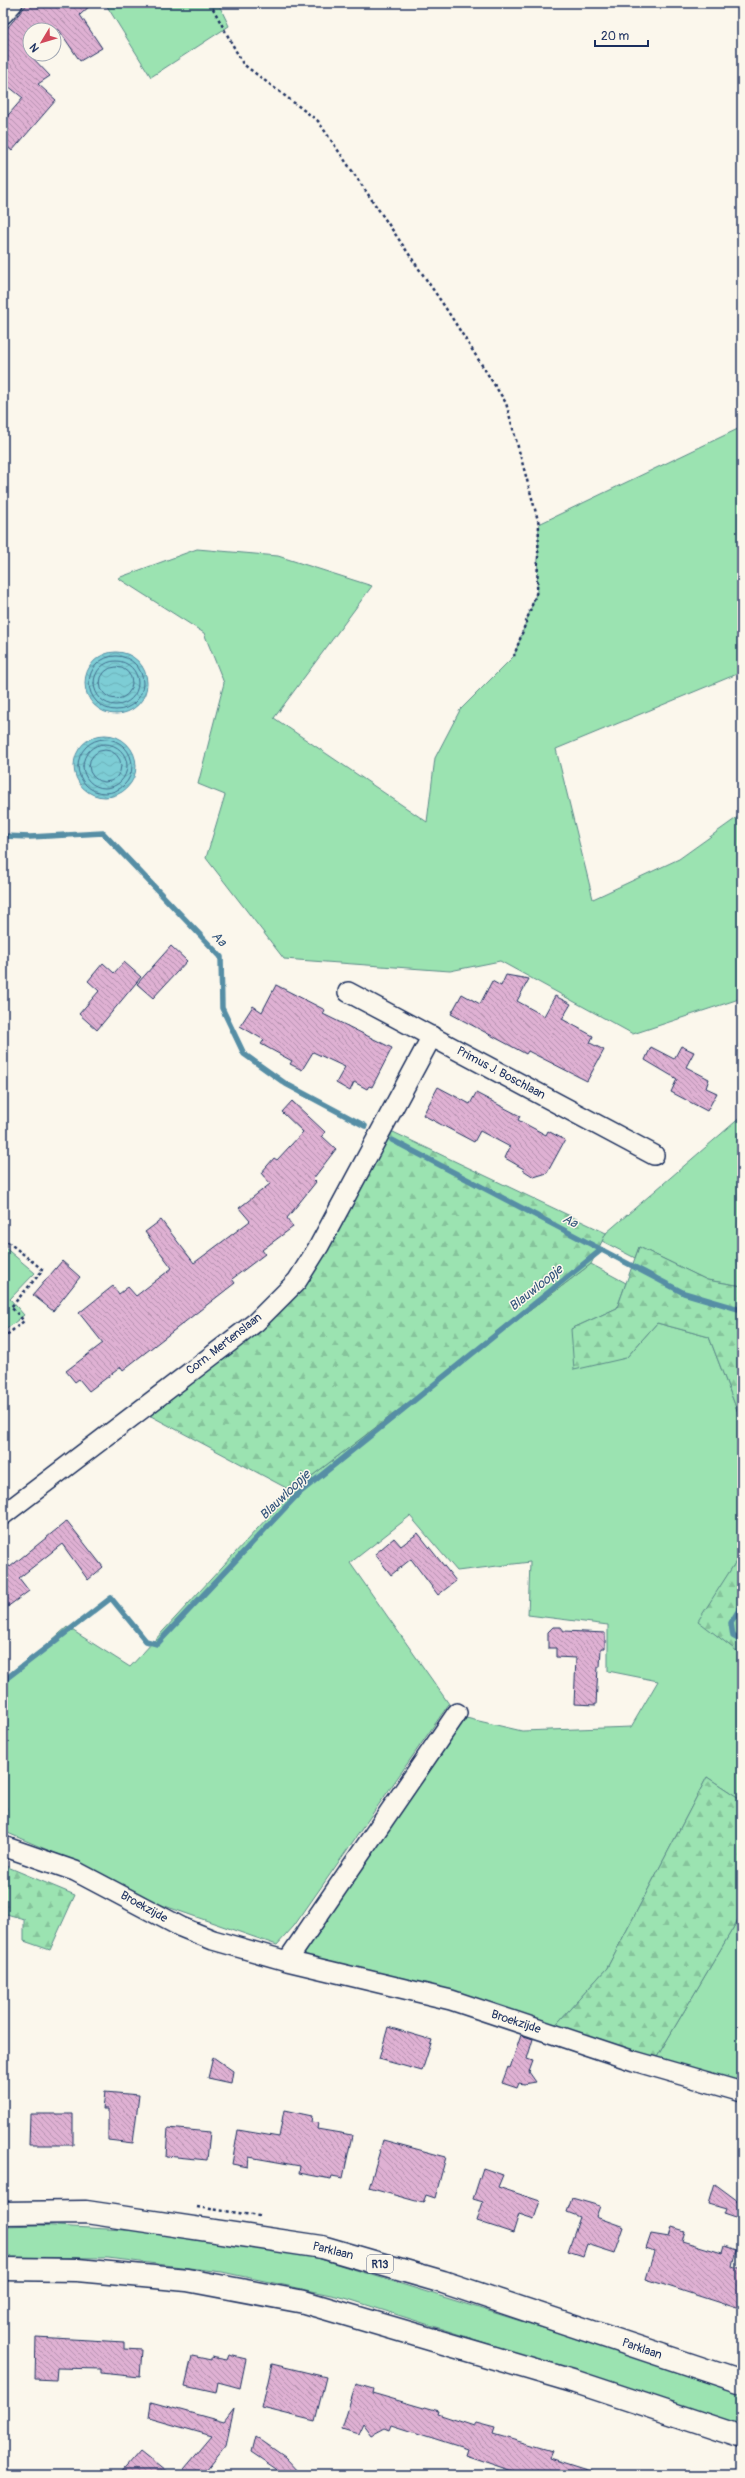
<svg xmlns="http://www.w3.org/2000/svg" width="745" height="2478" font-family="Pangolin,sans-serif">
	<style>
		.grass { fill: #9be3b1; stroke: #5b8988 }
		.forest { fill: url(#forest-firs); stroke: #5b8988 }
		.water { fill: url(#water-waves); stroke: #568ea5 }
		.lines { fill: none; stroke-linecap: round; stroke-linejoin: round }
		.shore { stroke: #426e8e; stroke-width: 1 }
		.stream { stroke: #568ea5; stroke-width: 5.5 }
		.building { fill: url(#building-back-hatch); stroke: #1b2f5e }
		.minor-casing { stroke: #1b2f5e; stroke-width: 22 }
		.major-casing { stroke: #1b2f5e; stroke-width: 25 }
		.path { stroke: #1b2f5e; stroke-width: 2.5; stroke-dasharray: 3 3; stroke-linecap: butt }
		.minor { stroke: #fbf7ec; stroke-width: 19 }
		.major { stroke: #fbf7ec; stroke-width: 22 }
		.labels { text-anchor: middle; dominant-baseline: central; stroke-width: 3; stroke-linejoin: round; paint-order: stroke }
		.shield { fill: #fbf7ec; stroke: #5e6b89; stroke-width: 1 }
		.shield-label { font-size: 11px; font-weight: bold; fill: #1b2f5e }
		.street-label { font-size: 12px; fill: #1b2f5e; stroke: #fbf7ec }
		.water-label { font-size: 13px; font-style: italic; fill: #34567c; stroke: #fbf7ec }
	</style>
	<defs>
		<pattern id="forest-firs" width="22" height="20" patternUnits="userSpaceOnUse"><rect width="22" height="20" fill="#9be3b1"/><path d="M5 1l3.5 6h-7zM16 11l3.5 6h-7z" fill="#85c39b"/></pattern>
		<pattern id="water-waves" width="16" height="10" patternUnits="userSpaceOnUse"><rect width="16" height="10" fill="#7dcdd5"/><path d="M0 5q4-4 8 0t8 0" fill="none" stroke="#6bb0b9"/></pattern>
		<pattern id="building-back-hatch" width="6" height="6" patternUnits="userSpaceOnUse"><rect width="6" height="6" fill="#dfb1d3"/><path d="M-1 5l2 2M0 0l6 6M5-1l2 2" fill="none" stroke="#b490ae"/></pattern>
	</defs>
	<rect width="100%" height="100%" fill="#fbf7ec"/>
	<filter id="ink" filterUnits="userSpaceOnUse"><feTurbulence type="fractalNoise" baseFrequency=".025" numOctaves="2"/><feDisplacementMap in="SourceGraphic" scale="8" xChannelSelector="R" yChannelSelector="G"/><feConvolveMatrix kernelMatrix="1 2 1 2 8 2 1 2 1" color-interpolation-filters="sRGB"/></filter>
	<g filter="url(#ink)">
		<path class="grass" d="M105 3H218L229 26 151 77Z
			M742 427V672L556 749 593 899 679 859 742 814V998L633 1034 500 961 450 971 284 959 206 858 225 795 198 784 224 683 204 633 118 578 197 549 278 556 372 586 274 718 427 822 435 758 460 710 514 656 537 591 539 524Z
			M742 1116V1286L707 1280 639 1247 635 1258 602 1241 606 1233Z
			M3 1246 35 1273 10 1299 24 1315 3 1332Z
			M591 1264 626 1283 617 1308 571 1329 626 1358 657 1323 709 1337 742 1423V1552L699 1621 742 1655V1800L707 1777 607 1968 552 2029 454 1994 300 1954 466 1718 522 1731 631 1727 658 1681 608 1671V1625L528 1615 530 1562 457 1571 410 1516 350 1563 449 1704 294 1926 277 1945 156 1903 85 1866 3 1831V1815L7 1808 3 1804V1683L67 1627 130 1667 292 1491Z
			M742 1913V2084L657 2057Z
			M38 2225 142 2231 311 2256 569 2336 742 2394V2425L345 2298 222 2272 108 2258 3 2257V2226Z"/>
		<path class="forest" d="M391 1131 606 1233 591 1264 292 1491 149 1415 260 1329Z
			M639 1247 707 1280 742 1286V1423L709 1337 657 1323 626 1358 574 1370 571 1329 617 1308Z
			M742 1552V1655L698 1621Z
			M707 1777 742 1800V1913L657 2057 552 2029 607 1968Z
			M3 1865 75 1895 50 1950 24 1941V1919L3 1913Z"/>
		<path class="water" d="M85 683a31 31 0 1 1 62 0a31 31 0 1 1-62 0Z
			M74 766a31 31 0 1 1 62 0a31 31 0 1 1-62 0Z"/>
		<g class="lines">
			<path class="shore" d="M89 683a27 27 0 1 1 54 0a27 27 0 1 1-54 0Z
				M94 683a22 22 0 1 1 44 0a22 22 0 1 1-44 0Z
				M100 683a16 16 0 1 1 32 0a16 16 0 1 1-32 0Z
				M78 766a27 27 0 1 1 54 0a27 27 0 1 1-54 0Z
				M83 766a22 22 0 1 1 44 0a22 22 0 1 1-44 0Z
				M89 766a16 16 0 1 1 32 0a16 16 0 1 1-32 0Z"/>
			<path class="stream" d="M3 836 30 837 103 833 221 957 222 1008 244 1054 286 1084 365 1126
				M392 1140 684 1293 742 1310
				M742 1605 731 1623 733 1636 742 1641
				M3 1681 111 1598 146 1641 157 1644 298 1494 601 1250"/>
		</g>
		<path class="building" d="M28 3H93L80 15 102 48 80 61 59 30H30V55L50 76 38 84 56 100 12 151 3 143V121L23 98 3 82V33Z
			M171 946 187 961 153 998 137 984Z
			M124 962 141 977 97 1030 79 1014 99 991 88 981 103 963 114 973Z
			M506 975 529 979 517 1001 544 1016 555 996 571 1004 562 1019 593 1036 590 1043 604 1050 587 1081 528 1051 526 1054 451 1014 462 994 480 1004 492 981 501 986Z
			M276 985 325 1010 323 1014 392 1048 372 1087 369 1086 367 1089 354 1082 350 1091 336 1083 345 1067 313 1052 302 1070 290 1064 292 1061 261 1044 264 1040 240 1026 253 1006 262 1012Z
			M681 1046 694 1052 686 1067 709 1079 706 1088 717 1093 707 1111 671 1092 677 1079 645 1060 651 1047 674 1059Z
			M438 1087 470 1104 476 1093 520 1116 518 1120 546 1135 548 1131 565 1140 547 1173 534 1177 523 1170 524 1169 505 1158 510 1147 480 1131 474 1142 423 1115Z
			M292 1101 325 1132 322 1136 336 1149 313 1179 316 1182 287 1218 293 1227 262 1250 265 1254 232 1279 235 1283 123 1370 121 1367 89 1391 79 1379 75 1382 66 1371 103 1343 79 1313 113 1286 119 1294 128 1287 136 1296 172 1268 145 1232 161 1220 194 1263 250 1221 239 1208 270 1184 261 1173 274 1158 277 1160 303 1132 282 1112Z
			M62 1261 80 1277 53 1311 33 1295Z
			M67 1521 103 1567 88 1580 62 1544 19 1578 29 1591 3 1610V1558L10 1567Z
			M418 1533 456 1581 438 1595 411 1559 391 1575 375 1554 394 1538 401 1546Z
			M553 1627H561L564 1631 605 1633V1648H601L600 1667H598L596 1705 574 1704 576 1658 556 1657V1648H548V1632Z
			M388 2027 432 2040 422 2071 379 2059Z
			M521 2035 533 2039 527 2059 533 2061 529 2072 536 2082 524 2084 519 2083 517 2088 502 2083 508 2067 510 2068Z
			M213 2057 233 2071 231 2083 208 2078Z
			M105 2092 139 2095 133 2143 108 2140V2109H103Z
			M284 2110 312 2116 311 2122 318 2123 317 2129 352 2135 343 2178 332 2176 331 2179 299 2173 300 2166 249 2157 248 2167 232 2164 238 2130 279 2137Z
			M30 2114H73V2145H29Z
			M168 2128 210 2132 207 2160 166 2156Z
			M383 2140 446 2157 435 2198 426 2195 423 2203 369 2188Z
			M483 2168 503 2175 498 2187 540 2201 534 2219 519 2214 513 2233 477 2221 483 2202 473 2199Z
			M715 2184 742 2204V2220L724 2214 726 2209 709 2204Z
			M572 2198 600 2206 596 2217 624 2227 615 2253 587 2244 583 2256 568 2251 580 2217 567 2212Z
			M672 2227 685 2231 682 2241 722 2253 724 2246 737 2250 733 2267 742 2270V2310L646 2279 654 2252 646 2249 651 2234 669 2237Z
			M36 2337 124 2342V2349L142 2350 140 2377 101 2373V2369L57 2368 56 2380 35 2379Z
			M229 2355 246 2359 240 2388 218 2382 216 2393 185 2386 192 2356 211 2360V2357L227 2360Z
			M272 2364 326 2377 315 2421 262 2408Z
			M356 2384 373 2389 372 2393 424 2408 425 2407 439 2411 438 2414 474 2426 476 2423 495 2428 493 2434 552 2451 549 2458 593 2472V2475H524L465 2455 467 2449 392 2425 390 2430 385 2428 372 2435 363 2423 358 2434 342 2429Z
			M151 2402 224 2422 234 2409 226 2445 202 2475H179L212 2436 149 2418Z
			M255 2436 285 2457 302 2475H285L251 2452Z
			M140 2451 170 2475H119Z"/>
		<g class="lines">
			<g class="minor-casing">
				<path id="minor" d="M3 14 13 3
					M348 992 654 1155
					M3 1515 256 1322 297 1281 319 1246 432 1036
					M3 1846 75 1871 181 1927 213 1940 287 1961 451 2000 634 2061 742 2092
					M287 1961 457 1713"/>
			</g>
			<g class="major-casing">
				<path id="major" d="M3 2213 86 2212 322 2247 443 2282 742 2382
					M3 2269 77 2270 187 2280 304 2302 576 2382 742 2437"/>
			</g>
			<path class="path" d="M210 3 243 64 318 121 445 307 506 403 539 524 537 591 514 656
				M3 1238 43 1270 11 1307 24 1321 3 1338
				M197 2207 259 2216"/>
			<use href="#minor" class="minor"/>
			<use href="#major" class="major"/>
		</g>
	</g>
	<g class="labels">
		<rect class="shield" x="367" y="2255" width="26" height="18" rx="3"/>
		<g class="shield-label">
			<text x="380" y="2264">R13</text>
		</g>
		<g class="street-label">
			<text transform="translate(501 1073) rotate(28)">Primus J. Boschlaan</text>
			<text transform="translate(224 1344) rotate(-38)">Corn. Mertenslaan</text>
			<text transform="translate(144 1907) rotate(29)">Broekzijde</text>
			<text transform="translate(516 2022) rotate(18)">Broekzijde</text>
			<text transform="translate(333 2251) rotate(14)">Parklaan</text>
			<text transform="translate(642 2349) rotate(19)">Parklaan</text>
		</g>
		<g class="water-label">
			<text transform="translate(219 939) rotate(46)">Aa</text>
			<text transform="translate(570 1221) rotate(28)">Aa</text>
			<text transform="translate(536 1288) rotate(-39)">Blauwloopje</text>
			<text transform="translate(285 1495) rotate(-44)">Blauwloopje</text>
		</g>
	</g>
	<rect width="745" height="2478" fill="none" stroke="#fbf7ec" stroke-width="16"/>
	<rect x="8" y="8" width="729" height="2462" fill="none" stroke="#1b2f5e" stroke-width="1.5" filter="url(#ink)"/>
	<g transform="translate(42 42) rotate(232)"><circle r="19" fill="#fbf7ec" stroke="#a1a7b3"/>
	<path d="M0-3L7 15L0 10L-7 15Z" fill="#d1495b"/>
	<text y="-6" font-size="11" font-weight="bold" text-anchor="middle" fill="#1b2f5e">N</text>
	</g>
	<path d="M595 40v6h53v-6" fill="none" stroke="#1b2f5e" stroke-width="2"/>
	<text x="601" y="40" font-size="12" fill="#1b2f5e" stroke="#fbf7ec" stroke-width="3" paint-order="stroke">20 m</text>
</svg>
